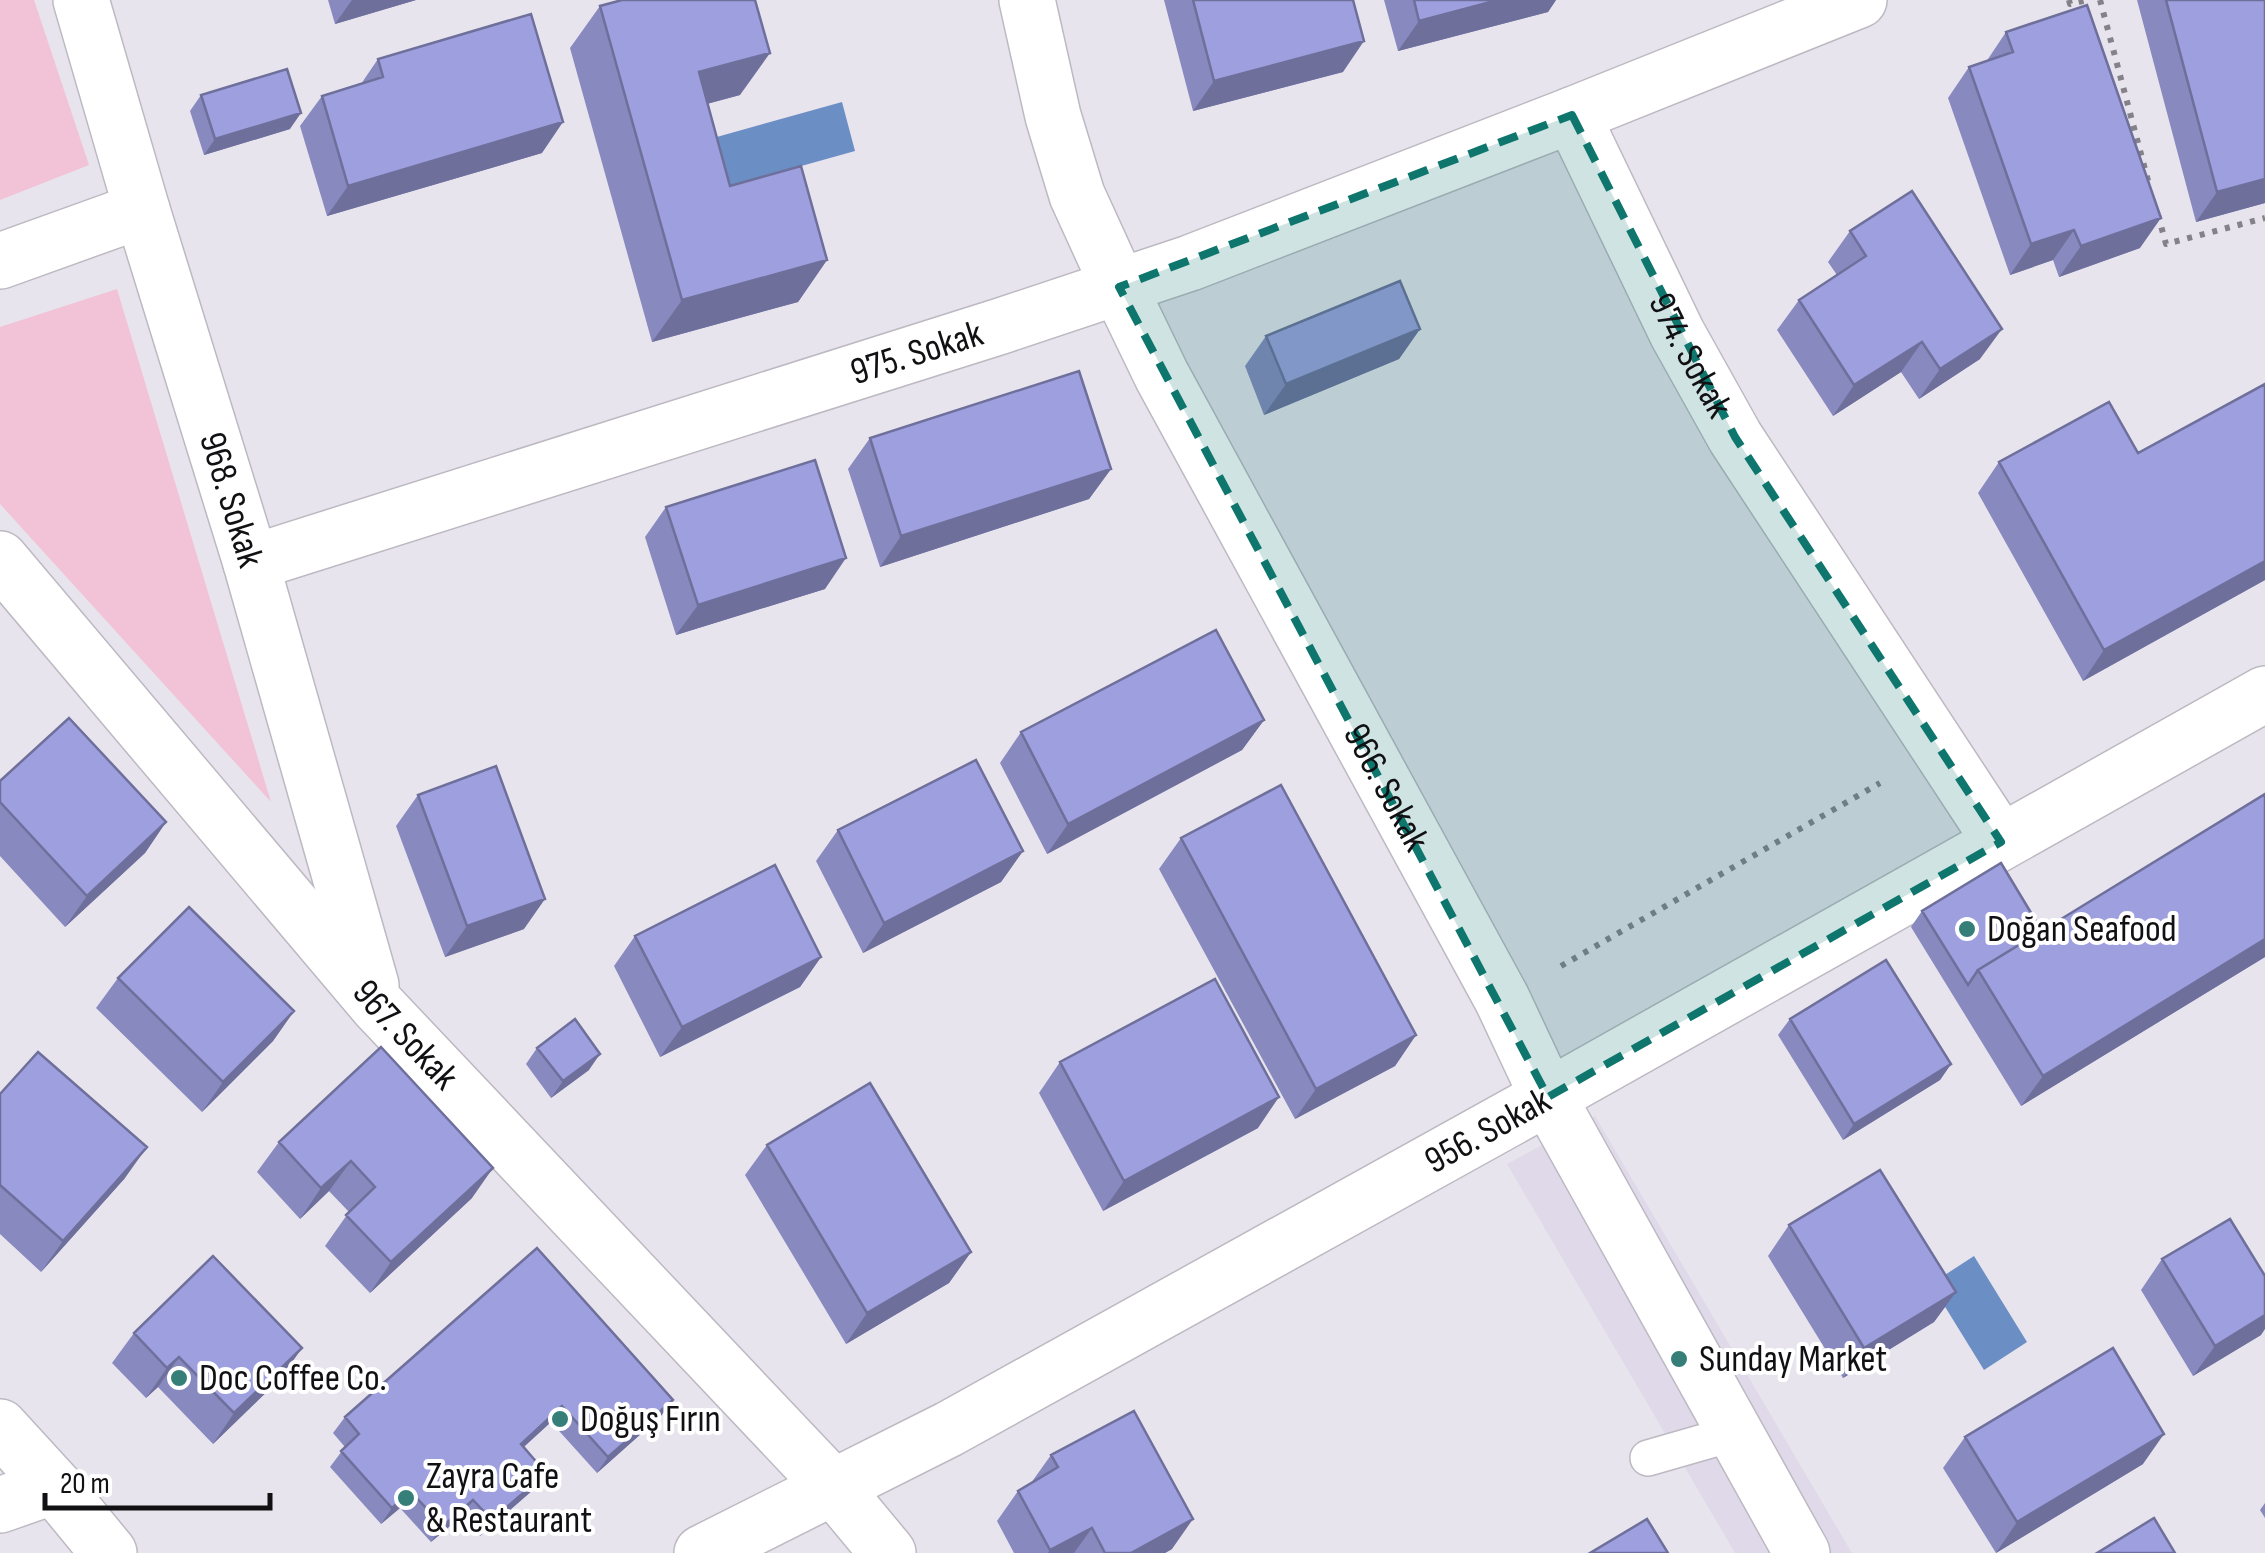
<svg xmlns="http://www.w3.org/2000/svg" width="2265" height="1553" font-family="'Sofia Sans Condensed',sans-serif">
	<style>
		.built { fill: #e0d9e9 }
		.green { fill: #f2c2d6 }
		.water { fill: #6b8fc5 }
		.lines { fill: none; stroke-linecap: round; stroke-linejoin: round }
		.service-casing { stroke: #bdb9c2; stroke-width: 38 }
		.minor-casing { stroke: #bdb9c2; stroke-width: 58 }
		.tertiary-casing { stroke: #bdb9c2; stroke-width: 58 }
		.path { stroke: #848188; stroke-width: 6; stroke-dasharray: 5 8; stroke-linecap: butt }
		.service { stroke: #fff; stroke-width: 35 }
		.minor { stroke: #fff; stroke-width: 55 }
		.tertiary { stroke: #fff; stroke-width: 55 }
		.wall { fill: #8789bf }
		.shaded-wall { fill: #6e6f9b }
		.building { fill: #9d9fde; stroke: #6e6f9b; stroke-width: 2.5 }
		.marked { fill: #0f766e; fill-opacity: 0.2; stroke: #0f766e; stroke-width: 8; stroke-dasharray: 20 12; stroke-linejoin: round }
		.poi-dot { fill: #367e78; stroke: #fff; stroke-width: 4 }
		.labels { text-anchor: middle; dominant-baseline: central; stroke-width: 8; stroke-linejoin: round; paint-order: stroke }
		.street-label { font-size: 38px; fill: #111013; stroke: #fff }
		.poi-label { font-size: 38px; fill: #111013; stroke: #fff; text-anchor: start }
	</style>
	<rect width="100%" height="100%" fill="#e8e4ed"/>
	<path class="built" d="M1595 1116 1852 1553H1735L1507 1164Z"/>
	<path class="green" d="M0 0H34L89 165 0 200Z
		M117 289 271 802 0 504V327Z"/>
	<path class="water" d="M842 102 855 151 719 189 706 140Z
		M1974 1256 2027 1342 1984 1370 1931 1284Z"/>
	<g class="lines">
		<g class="service-casing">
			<path id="service" d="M1648 1458 1735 1433"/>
		</g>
		<g class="minor-casing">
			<g id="minor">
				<path id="s1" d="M81 0 142 210 251 563 371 985"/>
				<path id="s2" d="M1027 0 1053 116 1077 195 1119 287 1162 376 1502 999 1548 1097 1802 1553"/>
				<path id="s3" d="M1572 115 1677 333 1735 437 2001 842"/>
				<path d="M0 261 142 210"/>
				<path id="s4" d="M0 559 377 1005 834 1488 888 1553"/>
				<path id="s5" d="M251 563 1001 326 1190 263 1572 115 1859 0"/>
				<path id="s6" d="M702 1553 949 1429 1548 1097 2265 694"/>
			</g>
		</g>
		<g class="tertiary-casing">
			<path id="tertiary" d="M0 1427 54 1486 109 1553
				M0 1505 54 1486"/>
		</g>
		<path class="path" d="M2069 0 2070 4 2087 0
			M2100 0 2150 188
			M2158 215 2166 244 2265 218
			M1561 966 1880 783"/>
		<use href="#service" class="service"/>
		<use href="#minor" class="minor"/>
		<use href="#tertiary" class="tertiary"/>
	</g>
	<path class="wall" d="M328 0H416L335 24Z
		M1164 0H1353L1343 72 1193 111Z
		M1384 0H1556L1548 12 1398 51Z
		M2137 0H2265V203L2196 222Z
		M600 6 740 95 707 104 730 186 827 260 798 302 652 342 570 48Z
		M2006 32 2140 248 2059 277 2053 260 2010 275 1948 98 1969 67 1986 62Z
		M378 59 542 153 327 216 300 126 322 96 361 84Z
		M201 95 290 129 204 155 190 111Z
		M1850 231 1980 359 1919 399 1901 372 1833 416 1777 330 1799 300 1837 275 1828 262Z
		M1420 329 1399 359 1264 415 1245 366 1266 336Z
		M2265 384V580L2083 681 1978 493 1999 462 2138 453Z
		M870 438 1111 469 1089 499 880 567 848 469Z
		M666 507 825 589 676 635 645 537Z
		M1264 720 1242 750 1047 854 1000 763 1021 732Z
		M0 781 166 822 145 853 65 927 0 856Z
		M2265 794V957L2021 1106 1911 927 1922 911 2042 931Z
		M418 795 524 929 445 957 396 826Z
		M838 830 1023 851 1001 882 863 953 816 861Z
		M1181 838 1416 1035 1395 1066 1295 1119 1159 869Z
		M635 936 821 957 800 987 660 1057 614 966Z
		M118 978 294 1011 273 1041 202 1112 96 1008Z
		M1790 1019 1951 1064 1940 1080 1843 1140 1778 1035Z
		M381 1047 472 1198 370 1293 325 1246 349 1212 329 1191 300 1219 257 1172 279 1142Z
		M537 1048 589 1070 551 1098 526 1064Z
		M1060 1062 1258 1128 1103 1211 1039 1093Z
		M0 1094 125 1178 41 1272 0 1234Z
		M767 1145 971 1252 949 1283 846 1344 745 1175Z
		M1789 1225 1956 1292 1934 1322 1843 1378 1768 1256Z
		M537 1248 661 1416 597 1473 551 1422 524 1447 534 1489 480 1536 462 1516 431 1542 400 1508 381 1524 330 1467 345 1447 333 1433 345 1417Z
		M2162 1259 2261 1335 2193 1376 2141 1290Z
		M134 1333 281 1378 213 1444 158 1387 146 1398 112 1363Z
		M1965 1437 2143 1464 1996 1553 1943 1468Z
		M1051 1455 1172 1549 1165 1553H1014L997 1521 1018 1491 1031 1483Z
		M2265 1503V1518L2260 1510Z"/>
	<path class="shaded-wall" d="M352 0H416L335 24Z
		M1498 0H1556L1548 12 1398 51 1419 21Z
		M1364 41 1343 72 1193 111 1214 81Z
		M770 53 740 95 669 114 699 72Z
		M301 113 290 129 204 155 215 139Z
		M563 122 542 153 327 216 348 186Z
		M2265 179V203L2196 222 2217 192Z
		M2161 218 2140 248 2059 277 2081 246Z
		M2074 230 2053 260 2010 275 2031 244Z
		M827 260 798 302 652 342 682 300Z
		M1420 329 1399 359 1264 415 1286 384Z
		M2002 329 1980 359 1919 399 1940 369Z
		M1922 342 1901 372 1833 416 1854 385Z
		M1111 469 1089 499 880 567 901 536Z
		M846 558 825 589 676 635 698 605Z
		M2265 561V580L2083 681 2104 650Z
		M1264 720 1242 750 1047 854 1068 824Z
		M166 822 145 853 65 927 87 896Z
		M1023 851 1001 882 863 953 884 923Z
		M545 899 524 929 445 957 467 926Z
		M2265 939V957L2021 1106 2043 1076Z
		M821 957 800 987 660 1057 682 1027Z
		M294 1011 273 1041 202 1112 223 1082Z
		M1416 1035 1395 1066 1295 1119 1316 1089Z
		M600 1054 589 1070 551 1098 563 1081Z
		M1951 1064 1940 1080 1843 1140 1854 1124Z
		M1279 1097 1258 1128 1103 1211 1124 1181Z
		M147 1147 125 1178 41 1272 63 1241Z
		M351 1161 329 1191 300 1219 321 1188Z
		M493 1168 472 1198 370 1293 391 1262Z
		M971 1252 949 1283 846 1344 867 1313Z
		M1956 1292 1934 1322 1843 1378 1864 1348Z
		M2265 1315V1329L2261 1335 2193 1376 2215 1346Z
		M302 1348 281 1378 213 1444 234 1413Z
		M179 1357 158 1387 146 1398 167 1368Z
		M673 1400 661 1416 597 1473 608 1457Z
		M562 1406 551 1422 509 1460 521 1444Z
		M2164 1434 2143 1464 1996 1553 2017 1522Z
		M546 1473 534 1489 480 1536 492 1520Z
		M411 1492 400 1508 381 1524 392 1508Z
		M473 1500 462 1516 431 1542 443 1526Z
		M1193 1519 1172 1549 1165 1553H1131Z
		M1092 1528 1074 1553H1048L1050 1550Z"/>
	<path class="building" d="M622 0H755L770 53 699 72 730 186 801 166 827 260 682 300 600 6Z
		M1193 0H1353L1364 41 1214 81Z
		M1414 0H1498L1419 21Z
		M2166 0H2265V179L2217 192Z
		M2087 5 2161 218 2081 246 2074 230 2031 244 1969 67 2013 52 2006 32Z
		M531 14 563 122 348 186 322 96 383 77 378 59Z
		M287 69 301 113 215 139 201 95Z
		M1912 191 2002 329 1940 369 1922 342 1854 385 1799 300 1866 256 1850 231Z
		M1400 281 1420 329 1286 384 1266 336Z
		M1079 371 1111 469 901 536 870 438Z
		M2265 384V561L2104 650 1999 462 2109 402 2138 453Z
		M815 460 846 558 698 605 666 507Z
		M1216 630 1264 720 1068 824 1021 732Z
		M69 718 166 822 87 896 0 802V781Z
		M976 760 1023 851 884 923 838 830Z
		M496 766 545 899 467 926 418 795Z
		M1281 785 1416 1035 1316 1089 1181 838Z
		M2265 794V939L2043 1076 1978 970Z
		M2001 863 2042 931 1978 970 1968 985 1922 911Z
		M775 865 821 957 682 1027 635 936Z
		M189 907 294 1011 223 1082 118 978Z
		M1886 960 1951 1064 1854 1124 1790 1019Z
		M1215 979 1279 1097 1124 1181 1060 1062Z
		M575 1019 600 1054 563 1081 537 1048Z
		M381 1047 493 1168 391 1262 346 1215 375 1187 351 1161 321 1188 279 1142Z
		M38 1052 147 1147 63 1241 0 1185V1094Z
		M870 1083 971 1252 867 1313 767 1145Z
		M1880 1170 1956 1292 1864 1348 1789 1225Z
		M2230 1219 2265 1276V1315L2215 1346 2162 1259Z
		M537 1248 673 1400 608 1457 562 1406 521 1444 546 1473 492 1520 473 1500 443 1526 411 1492 392 1508 341 1451 359 1434 345 1417Z
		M213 1256 302 1348 234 1413 179 1357 167 1368 134 1333Z
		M2113 1348 2164 1434 2017 1522 1965 1437Z
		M1134 1411 1193 1519 1131 1553H1105L1092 1528 1050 1550 1018 1491 1058 1467 1051 1455Z
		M2154 1518 2175 1553H2097Z
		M1647 1519 1668 1553H1590Z"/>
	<path class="marked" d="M1572 115 1735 437 2001 842 1548 1097 1119 287Z"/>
	<g class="poi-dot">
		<circle cx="1967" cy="929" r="10"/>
		<circle cx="1679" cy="1359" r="10"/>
		<circle cx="179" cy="1378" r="10"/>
		<circle cx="560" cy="1419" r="10"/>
		<circle cx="406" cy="1498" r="10"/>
	</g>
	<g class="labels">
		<g class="street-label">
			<text stroke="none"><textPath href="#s5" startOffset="698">975. Sokak</textPath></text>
			<text stroke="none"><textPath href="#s3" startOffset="268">974. Sokak</textPath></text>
			<text stroke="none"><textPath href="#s1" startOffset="522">968. Sokak</textPath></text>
			<text stroke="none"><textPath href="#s2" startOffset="870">966. Sokak</textPath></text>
			<text stroke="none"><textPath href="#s4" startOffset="625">967. Sokak</textPath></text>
			<text stroke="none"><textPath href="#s6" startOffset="892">956. Sokak</textPath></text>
		</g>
		<g class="poi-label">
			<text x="1987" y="929">Doğan Seafood</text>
			<text x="1699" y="1359">Sunday Market</text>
			<text x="199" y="1378">Doc Coffee Co.</text>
			<text x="580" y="1419">Doğuş Fırın</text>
			<text x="426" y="1476">Zayra Cafe<tspan x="426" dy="44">&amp; Restaurant</tspan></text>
		</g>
	</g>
	<path d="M45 1493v15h225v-15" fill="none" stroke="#111013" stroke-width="5"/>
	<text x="60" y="1493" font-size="30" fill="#111013" stroke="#ffffff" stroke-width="8" paint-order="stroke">20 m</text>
</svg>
